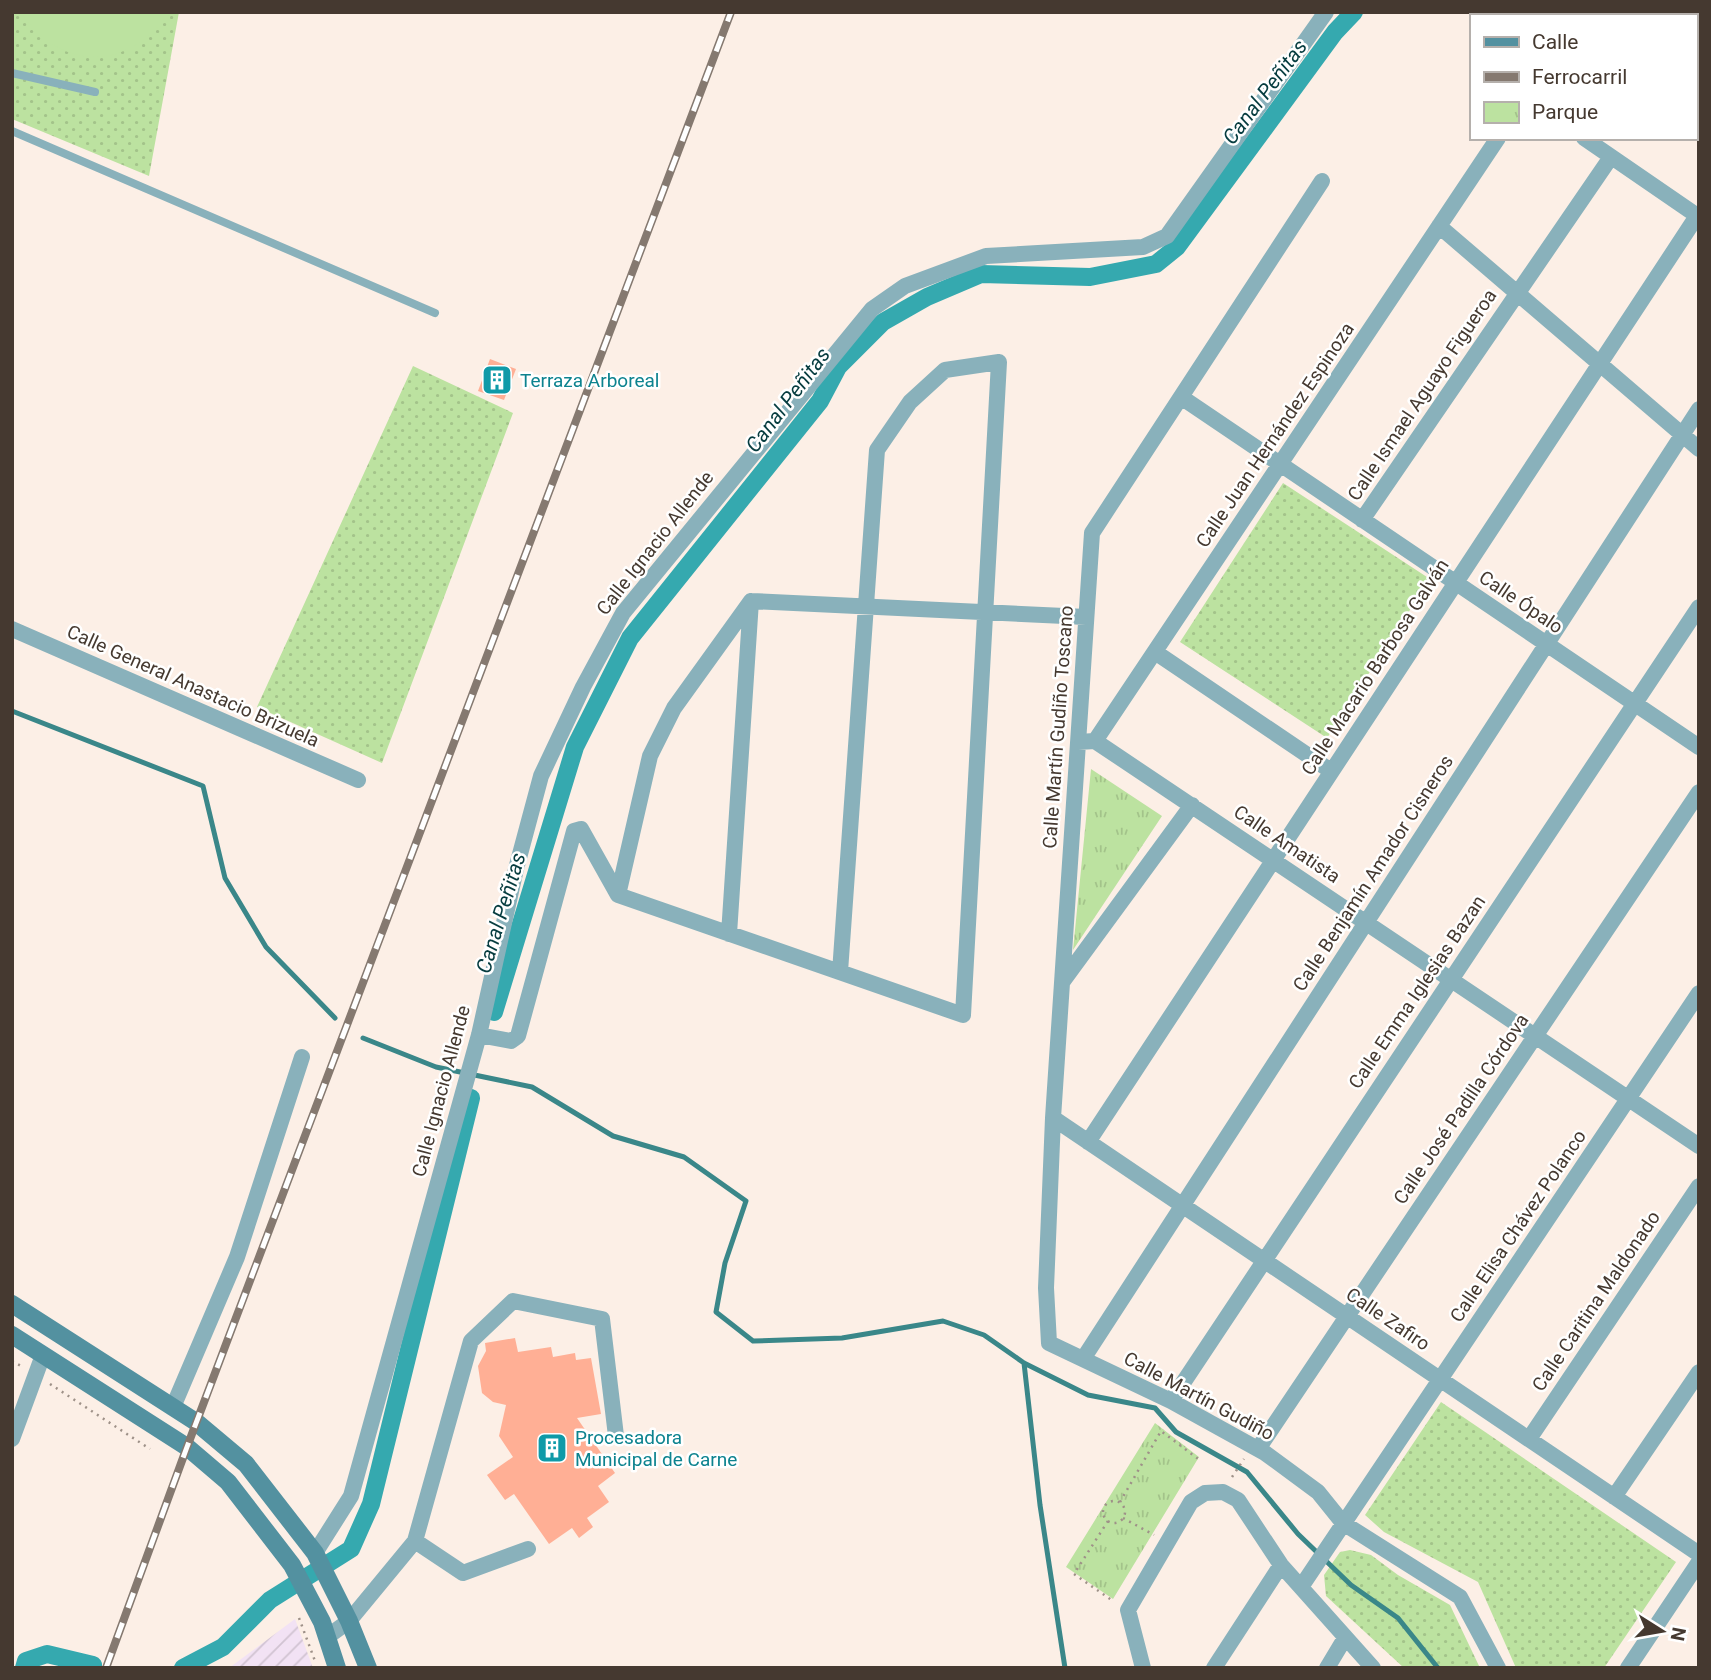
<svg xmlns="http://www.w3.org/2000/svg" width="1711" height="1680" font-family="Roboto,sans-serif">
	<style>
		.industrial { fill: url(#industrial-furrows) }
		.grass { fill: url(#grass-dots) }
		.park { fill: url(#park-tufts) }
		.pitch { fill: #bce2a0 }
		.lines { fill: none; stroke-linecap: round; stroke-linejoin: round }
		.stream { stroke: #3a8789; stroke-width: 5 }
		.canal { stroke: #35a9af; stroke-width: 18 }
		.building { fill: #ffaf95 }
		.path { stroke: #9e9188; stroke-width: 2.5; stroke-dasharray: 2 5; stroke-linecap: butt }
		.service { stroke: #89b1bb; stroke-width: 8 }
		.minor { stroke: #89b1bb; stroke-width: 16 }
		.secondary { stroke: #5391a0; stroke-width: 18 }
		.rail-casing { stroke: #857970; stroke-width: 8 }
		.rail { stroke: #fff; stroke-width: 5; stroke-dasharray: 16; stroke-linecap: butt }
		.labels { text-anchor: middle; dominant-baseline: central; stroke-width: 5; stroke-linejoin: round; paint-order: stroke }
		.culture-label { font-size: 19px; fill: #0d838f; stroke: #fff; text-anchor: start }
		.street-label { font-size: 19px; fill: #453930; stroke: #fff }
		.water-label { font-size: 21px; font-style: italic; fill: #063c3f; stroke: #fff }
	</style>
	<defs>
		<pattern id="industrial-furrows" width="10" height="10" patternUnits="userSpaceOnUse" patternTransform="scale(1.75)"><rect width="10" height="10" fill="#f2e2f4"/><path d="M-1 1l2-2M0 10L10 0M9 11l2-2" fill="none" stroke="#d1c3d2"/></pattern>
		<pattern id="grass-dots" width="8" height="8" patternUnits="userSpaceOnUse" patternTransform="scale(1.75)"><rect width="8" height="8" fill="#bce2a0"/><path d="M2 2h.1M6 6h.1" fill="none" stroke="#a3c38a" stroke-width="1.8" stroke-linecap="round"/></pattern>
		<pattern id="park-tufts" width="24" height="20" patternUnits="userSpaceOnUse" patternTransform="scale(1.75)"><rect width="24" height="20" fill="#bce2a0"/><path d="M3 7l-1-3M5 7V3M7 7l1-3M15 17l-1-3M17 17v-4M19 17l1-3" fill="none" stroke="#a3c38a"/></pattern>
	</defs>
	<rect width="100%" height="100%" fill="#fcefe6"/>
	<path class="industrial" d="M295 1619 313 1668H229Z"/>
	<path class="grass" d="M12 12H179L149 176 12 119Z
		M413 366 513 413 382 763 257 707Z
		M1283 483 1430 579 1327 738 1180 642Z
		M1441 1402 1676 1562 1604 1668H1516L1478 1582 1384 1532 1365 1515Z
		M1350 1550 1371 1555 1398 1575 1450 1605 1480 1668H1404L1326 1596 1324 1575 1340 1552Z"/>
	<path class="park" d="M1091 769 1162 816 1073 950Z
		M1155 1423 1199 1457 1113 1599 1066 1567Z"/>
	<path class="pitch" d="M21 12H170C128 71 62 73 21 12Z"/>
	<g class="lines">
		<path class="stream" d="M12 711 203 786 225 878 266 947 335 1018
			M363 1038 436 1067 532 1087 613 1136 684 1157 746 1201 725 1263 716 1312 753 1341 842 1338 943 1321 984 1335 1024 1363 1088 1395 1155 1408 1176 1432 1247 1472 1298 1534 1351 1585 1398 1618 1438 1668
			M1024 1363 1040 1505 1065 1668"/>
		<path class="canal" d="M494 1012 575 747 630 638 820 401 838 367 883 322 927 297 981 274 1090 277 1156 264 1177 247 1335 32 1354 12
			M24 1668 26 1661 47 1654 93 1665
			M183 1668 223 1647 270 1600 351 1549 371 1504 471 1098"/>
	</g>
	<path class="building" d="M490 359 516 369 504 400 478 391Z
		M515 1338 518 1352 551 1347 553 1357 575 1353 576 1360 591 1358 601 1414 577 1418 615 1473 598 1486 609 1502 587 1518 593 1527 579 1538 572 1528 549 1544 514 1494 505 1500 487 1475 513 1457 499 1436 506 1405 493 1402 482 1393 478 1366 486 1351 485 1343Z"/>
	<g class="lines">
		<path class="path" d="M12 1361 21 1366
			M50 1384 150 1449
			M1232 1477 1244 1459
			M1103 1512a11 11 0 1 1 22 0a11 11 0 1 1-22 0Z
			M1120 1502 1161 1431 1201 1461
			M1123 1518 1154 1535
			M1108 1521 1074 1574 1113 1601
			M299 1618 315 1661"/>
		<path class="service" d="M12 73 95 92
			M12 131 435 313"/>
		<path class="minor" d="M1584 138 1699 217
			M1322 181 1092 533 1053 1118 1046 1288 1049 1343 1171 1401 1265 1453 1318 1492 1343 1523 1460 1597 1498 1668
			M1439 226 1699 449
			M1181 397 1699 747
			M1362 520 1611 157
			M751 601 1086 617
			M12 629 358 780
			M1155 652 1331 771
			M1095 741 1699 1146
			M1078 742 1095 741 1498 138
			M618 895 963 1015 999 362 945 370 910 402 877 450 840 972
			M729 934 751 601
			M1063 981 1192 805
			M479 1035 511 1041 518 1036 574 831 581 829 618 895 650 756 674 708 751 601
			M1053 1118 1699 1554
			M1088 1142 1697 216
			M1083 1359 1699 409
			M1171 1401 1699 607
			M173 1407 237 1257 302 1057
			M12 1439 43 1355
			M1529 1439 1699 1186
			M1258 1449 1699 792
			M1614 1497 1699 1372
			M415 1541 463 1573 528 1549
			M315 1553 351 1496 479 1035 516 869 541 776 583 687 623 613 872 309 905 286 986 256 1143 247 1167 236 1326 12
			M1301 1587 1699 993
			M327 1637 349 1621 415 1541 471 1341 513 1301 602 1319 616 1436
			M1143 1668 1128 1610 1191 1502 1205 1493 1223 1492 1238 1500 1281 1565 1373 1668
			M1214 1668 1281 1565
			M1327 1668 1345 1638
			M1628 1668 1699 1562"/>
		<path class="secondary" d="M12 1304 196 1422 246 1464 315 1553 349 1621 368 1668
			M12 1335 187 1447 228 1482 292 1565 322 1622 337 1668"/>
		<g class="rail-casing">
			<path id="rail" d="M106 1668 187 1447 731 12"/>
		</g>
		<use href="#rail" class="rail"/>
	</g>
	<defs>
		<g id="building-square" transform="scale(1.575)"><rect x="-9" y="-9" width="18" height="18" rx="4" fill="#0f9aa8" stroke="#fff"/><path d="M-4-6H4V6H1V3H-1V6H-4ZM-2.5-4.3h1.7v1.8h-1.7ZM.8-4.3h1.7v1.8H.8ZM-2.5-1h1.7V.8h-1.7ZM.8-1h1.7V.8H.8Z" fill="#fff"/></g>
	</defs>
	<g fill-rule="evenodd">
		<use href="#building-square" x="497" y="380"/>
		<use href="#building-square" x="552" y="1448"/>
	</g>
	<g class="labels">
		<g class="culture-label">
			<text x="520" y="380">Terraza Arboreal</text>
			<text x="575" y="1437">Procesadora<tspan x="575" dy="22">Municipal de Carne</tspan></text>
		</g>
		<g class="street-label">
			<text transform="translate(1422 395) rotate(-56)">Calle Ismael Aguayo Figueroa</text>
			<text transform="translate(1275 435) rotate(-56)">Calle Juan Hernández Espinoza</text>
			<text transform="translate(655 543) rotate(-52)">Calle Ignacio Allende</text>
			<text transform="translate(1521 602) rotate(34)">Calle Ópalo</text>
			<text transform="translate(1375 667) rotate(-57)">Calle Macario Barbosa Galván</text>
			<text transform="translate(193 686) rotate(24)">Calle General Anastacio Brizuela</text>
			<text transform="translate(1058 727) rotate(-86)">Calle Martín Gudiño Toscano</text>
			<text transform="translate(1287 844) rotate(34)">Calle Amatista</text>
			<text transform="translate(1373 873) rotate(-57)">Calle Benjamín Amador Cisneros</text>
			<text transform="translate(1417 992) rotate(-56)">Calle Emma Iglesias Bazan</text>
			<text transform="translate(441 1091) rotate(-75)">Calle Ignacio Allende</text>
			<text transform="translate(1461 1109) rotate(-56)">Calle José Padilla Córdova</text>
			<text transform="translate(1518 1226) rotate(-56)">Calle Elisa Chávez Polanco</text>
			<text transform="translate(1596 1301) rotate(-56)">Calle Caritina Maldonado</text>
			<text transform="translate(1388 1319) rotate(34)">Calle Zafiro</text>
			<text transform="translate(1199 1396) rotate(28)">Calle Martín Gudiño</text>
		</g>
		<g class="water-label">
			<text transform="translate(1265 92) rotate(-53)">Canal Peñitas</text>
			<text transform="translate(788 400) rotate(-53)">Canal Peñitas</text>
			<text transform="translate(501 913) rotate(-73)">Canal Peñitas</text>
		</g>
	</g>
	<rect width="1711" height="1680" fill="none" stroke="#453930" stroke-width="28"/>
	<rect x="1470" y="14" width="228" height="126" fill="#ffffff" stroke="#b5b0ac" stroke-width="2"/>
	<rect x="1484" y="37" width="35" height="10" fill="#5391a0" stroke="#b5b0ac" stroke-width="2"/>
	<text x="1532" y="49" font-size="21" fill="#453930">Calle</text>
	<rect x="1484" y="72" width="35" height="10" fill="#857970" stroke="#b5b0ac" stroke-width="2"/>
	<text x="1532" y="84" font-size="21" fill="#453930">Ferrocarril</text>
	<rect x="1484" y="102" width="35" height="21" fill="url(#park-tufts)" stroke="#b5b0ac" stroke-width="2"/>
	<text x="1532" y="119" font-size="21" fill="#453930">Parque</text>
	<g transform="translate(1662 1631) rotate(101)" stroke="#ffffff" stroke-width="5" paint-order="stroke">
	<path d="M0-5L12 26L0 18L-12 26Z" fill="#453930"/>
	<text y="-10" font-size="19" font-weight="bold" text-anchor="middle" fill="#453930">N</text>
	</g>
</svg>
